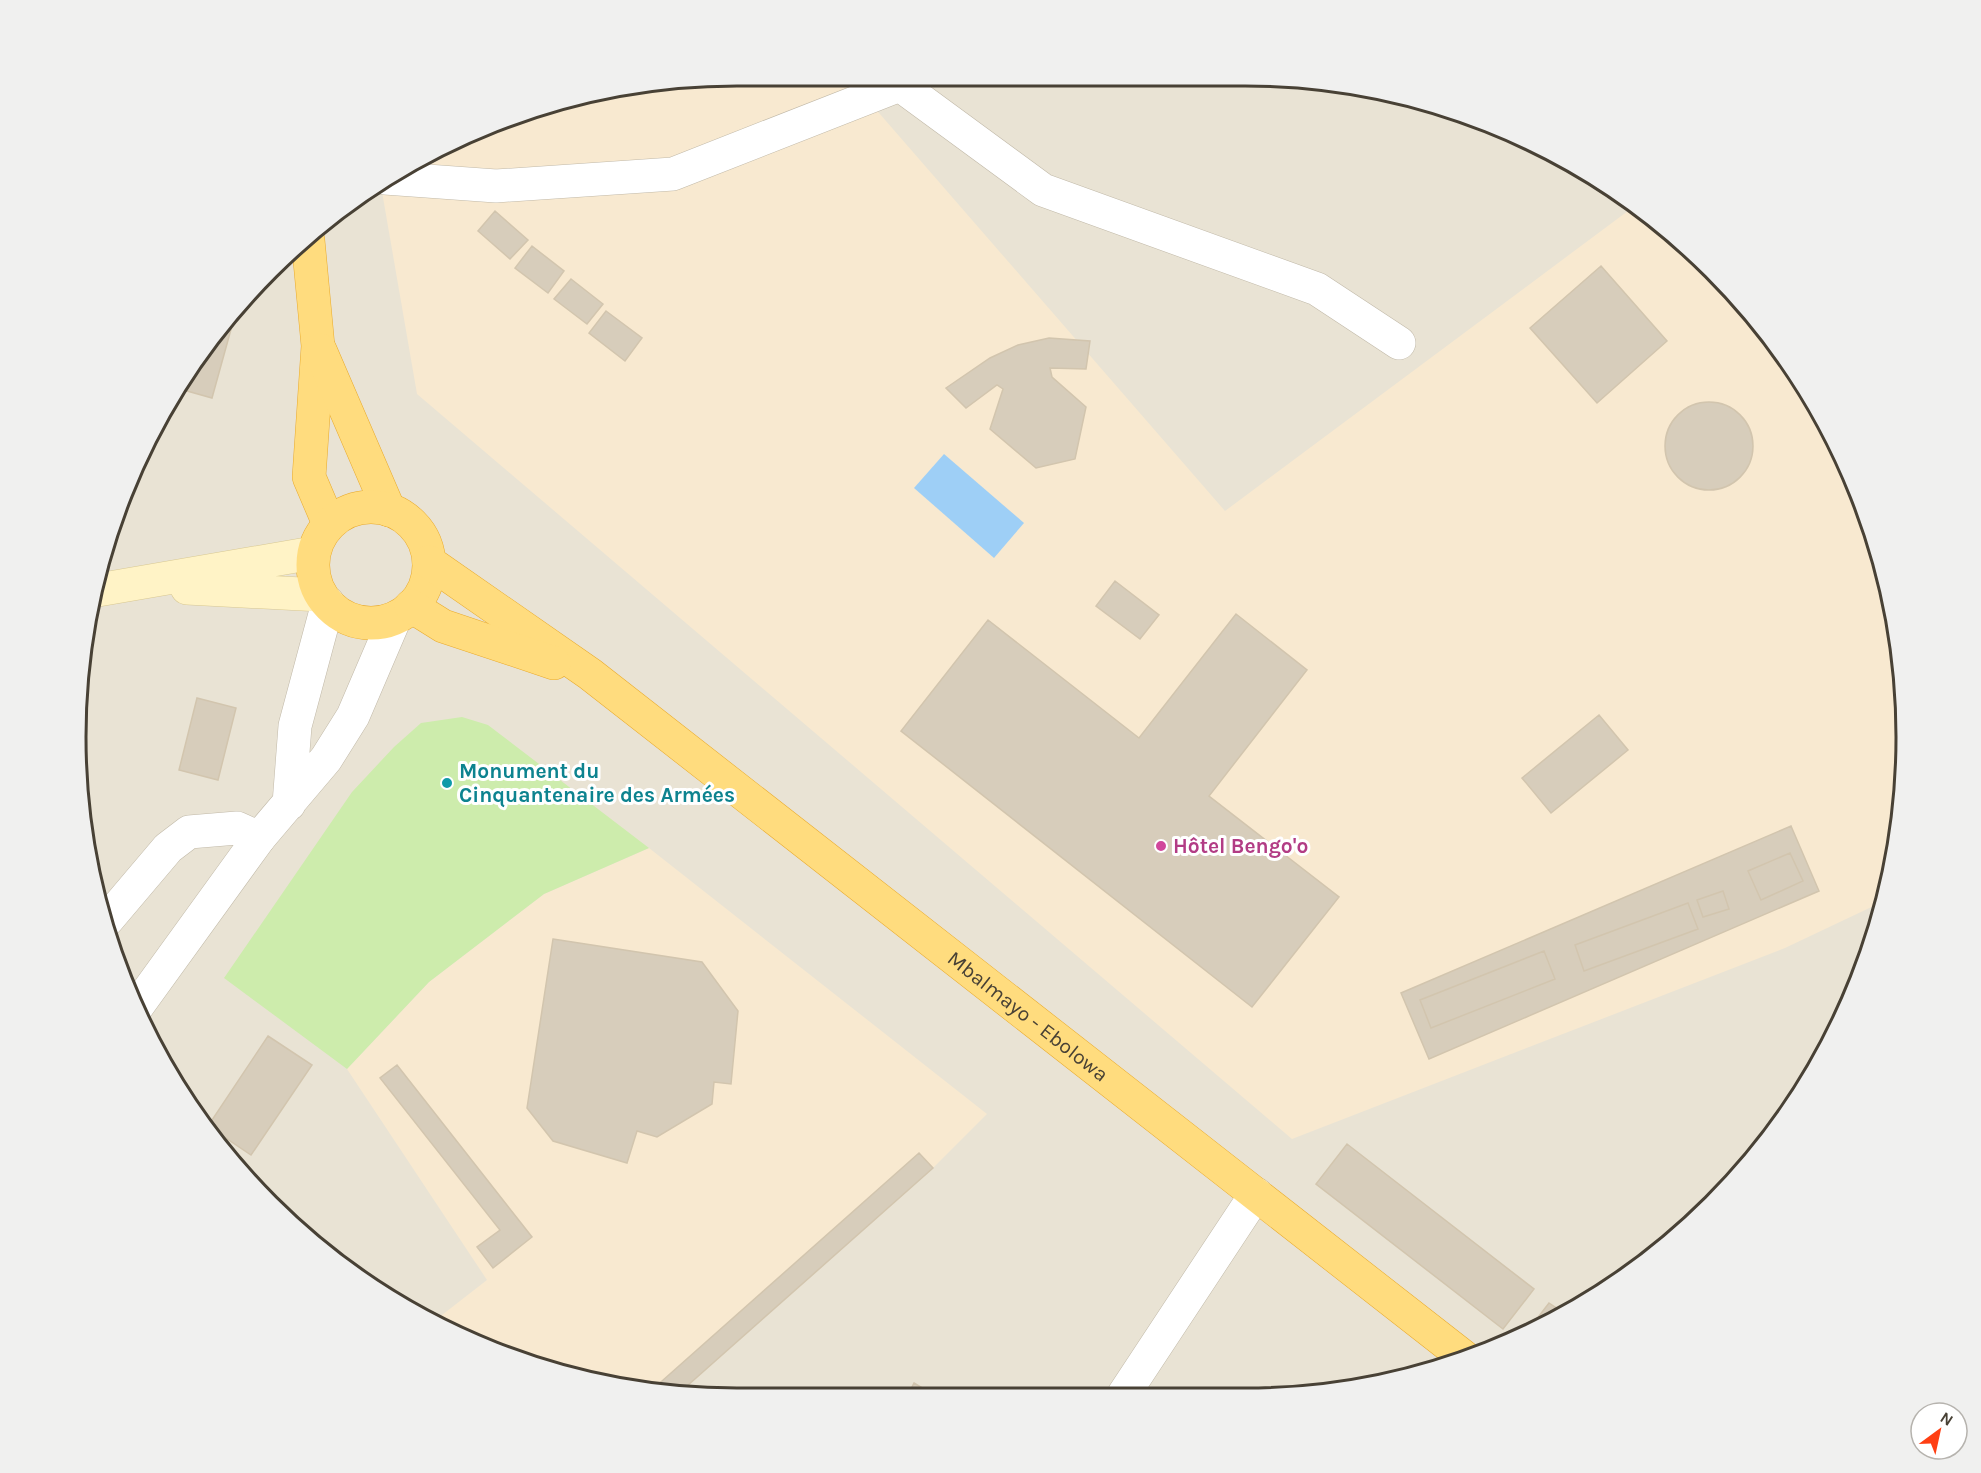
<svg xmlns="http://www.w3.org/2000/svg" width="1981" height="1473" font-family="Karla,sans-serif">
	<style>
		.residential { fill: #e9e3d4 }
		.commercial { fill: #f8e9d0 }
		.green { fill: #cdecac }
		.water { fill: #9ecff6 }
		.building { fill: #d7cdbb; stroke: #d2c5ae; stroke-width: 1.5; fill-rule: evenodd }
		.lines { fill: none; stroke-linecap: round; stroke-linejoin: round }
		.minor-casing { stroke: #c1b9a8; stroke-width: 34 }
		.tertiary-casing { stroke: #c1b9a8; stroke-width: 34 }
		.secondary-casing { stroke: #d8c893; stroke-width: 34 }
		.trunk-casing { stroke: #e9aa2c; stroke-width: 34 }
		.minor { stroke: #fff; stroke-width: 33 }
		.tertiary { stroke: #fff; stroke-width: 33 }
		.secondary { stroke: #fff3c6; stroke-width: 33 }
		.trunk { stroke: #ffdc7e; stroke-width: 33 }
		.culture-dot { fill: #0f9aa8; stroke: #fff; stroke-width: 2 }
		.hotel-dot { fill: #d1479c; stroke: #fff; stroke-width: 2 }
		.labels { text-anchor: middle; dominant-baseline: central; stroke-width: 6; stroke-linejoin: round; paint-order: stroke }
		.culture-label { font-size: 21px; font-weight: bold; fill: #0d838f; stroke: #fff; text-anchor: start }
		.hotel-label { font-size: 21px; font-weight: bold; fill: #b23c85; stroke: #fff; text-anchor: start }
		.street-label { font-size: 21px; fill: #484135; stroke: #fff }
		.rim { fill: none; stroke: #484135; stroke-width: 3 }
	</style>
	<rect width="100%" height="100%" fill="#f4f1e6"/>
	<path class="residential" d="M737 75 1287 76 1415 97 1498 125 1612 186 1681 239 1769 334 1838 444 1883 565 1905 693 1900 823 1871 949 1818 1067 1742 1172 1647 1261 1498 1348 1331 1392 693 1397 524 1363 406 1310 301 1234 212 1139 125 989 81 823V650L98 565 143 444 239 301 369 186 483 125 565 98Z"/>
	<path class="commercial" d="M736 75H846L1225 511 1636 205 1681 239 1769 334 1838 444 1883 565 1905 693 1900 823 1882 902 1785 948 1292 1139 417 394 380 180 483 125 565 98Z
		M649 848 987 1114 933 1168 678 1394 524 1363 433 1322 487 1280 347 1069 429 982 544 894Z"/>
	<path class="green" d="M462 717 488 725 649 848 544 894 429 982 347 1069 224 978 352 792 394 747 421 723Z"/>
	<path class="water" d="M944 454 1024 523 994 558 914 488Z"/>
	<path class="building" d="M495 211 528 240 510 259 478 231Z
		M532 246 564 271 548 293 515 268Z
		M1601 266 1667 341 1597 403 1530 328Z
		M571 279 603 304 587 324 554 299Z
		M606 311 642 338 625 361 589 333Z
		M230 313 235 315 212 398 180 389Z
		M1049 338 1090 341 1086 369 1050 368 1052 377 1086 407 1075 459 1036 468 990 429 1003 389 997 385 966 408 946 388 990 358 1018 345Z
		M1665 446a44 44 0 1 1 88 0a44 44 0 1 1-88 0Z
		M1115 581 1159 615 1140 639 1096 606Z
		M1236 614 1307 670 1209 796 1339 897 1252 1007 901 731 988 620 1139 738Z
		M197 698 236 708 218 780 179 770Z
		M1599 715 1628 750 1551 813 1522 778Z
		M1791 826 1819 891 1429 1059 1401 993ZM1790 853 1803 881 1761 900 1748 871ZM1723 891 1729 909 1703 917 1697 900ZM1688 903 1698 929 1584 971 1575 945ZM1544 951 1555 979 1431 1028 1420 1000Z
		M1790 853 1803 881 1761 900 1748 871Z
		M1723 891 1729 909 1703 917 1697 900Z
		M1688 903 1698 929 1584 971 1575 945Z
		M553 939 702 962 738 1011 731 1084 714 1082 712 1104 657 1137 637 1131 627 1163 553 1141 527 1108Z
		M1544 951 1555 979 1431 1028 1420 1000Z
		M268 1036 312 1065 251 1155 208 1126Z
		M397 1065 532 1237 493 1268 477 1247 500 1230 380 1078Z
		M1347 1144 1534 1289 1503 1329 1316 1184Z
		M919 1153 933 1168 678 1394 653 1389Z
		M1549 1303 1561 1311 1529 1329Z
		M914 1383 934 1395H908Z"/>
	<g class="lines">
		<g class="minor-casing">
			<path id="minor" d="M385 178 496 186 673 174 900 85 1043 190 1317 289 1399 343
				M107 920 168 848 189 832 237 828 259 838
				M1124 1394 1256 1194"/>
		</g>
		<g class="tertiary-casing">
			<path id="tertiary" d="M289 804 295 726 328 603
				M136 1008 259 838 326 759 353 716 395 618"/>
		</g>
		<g class="secondary-casing">
			<path id="secondary" d="M187 588 321 595
				M92 591 313 553"/>
		</g>
		<g class="trunk-casing">
			<g id="trunk">
				<path d="M308 240 318 346 309 477 329 524"/>
				<path d="M320 350 389 510"/>
				<circle cx="371" cy="565" r="58"/>
				<path id="s1" d="M429 562 590 674 1464 1357"/>
				<path d="M411 606 443 626 554 663"/>
			</g>
		</g>
		<use href="#minor" class="minor"/>
		<use href="#tertiary" class="tertiary"/>
		<use href="#secondary" class="secondary"/>
		<use href="#trunk" class="trunk"/>
	</g>
	<circle class="culture-dot" cx="447" cy="783" r="6"/>
	<circle class="hotel-dot" cx="1161" cy="846" r="6"/>
	<g class="labels">
		<g class="culture-label">
			<text x="459" y="771">Monument du<tspan x="459" dy="24">Cinquantenaire des Armées</tspan></text>
		</g>
		<g class="hotel-label">
			<text x="1173" y="846">Hôtel Bengo'o</text>
		</g>
		<g class="street-label">
			<text stroke="none"><textPath href="#s1" startOffset="752">Mbalmayo - Ebolowa</textPath></text>
		</g>
	</g>
	<path d="M0 0H1981V1473H0ZM737 86H1245A651 651 0 0 1 1896 737V737A651 651 0 0 1 1245 1388H737A651 651 0 0 1 86 737V737A651 651 0 0 1 737 86Z" fill="#f0f0ef" fill-rule="evenodd"/>
	<path class="rim" d="M737 86H1245A651 651 0 0 1 1896 737V737A651 651 0 0 1 1245 1388H737A651 651 0 0 1 86 737V737A651 651 0 0 1 737 86Z"/>
	<g transform="translate(1939 1431) rotate(33)"><circle r="28" fill="#ffffff" stroke="#b6b3ae" stroke-width="1.5"/>
	<path d="M0-4.5L10 22L0 15L-10 22Z" fill="#ff3f13"/>
	<text y="-9" font-size="16" font-weight="bold" text-anchor="middle" fill="#484135">N</text>
	</g>
</svg>
